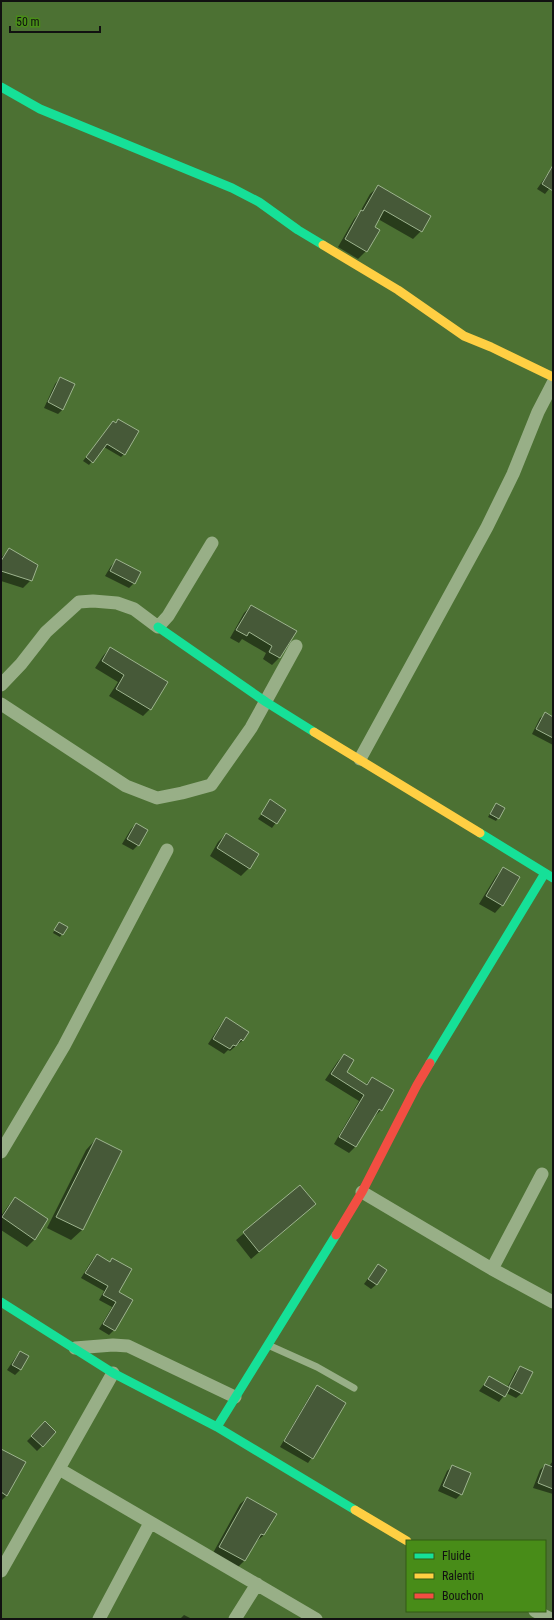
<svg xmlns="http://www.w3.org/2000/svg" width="554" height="1620" font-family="'Roboto Condensed',sans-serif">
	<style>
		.shadow { fill: #0007 }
		.building { fill: #465938; stroke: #9db48e }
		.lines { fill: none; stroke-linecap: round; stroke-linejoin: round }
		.lane { stroke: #98af87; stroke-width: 7 }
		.street { stroke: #98af87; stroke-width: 13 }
		.fast { stroke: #16e098; stroke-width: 9 }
		.slow { stroke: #ffcf43; stroke-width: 9 }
		.jam { stroke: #f24e42; stroke-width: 9 }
	</style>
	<rect width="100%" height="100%" fill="#4c7133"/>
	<path class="shadow" d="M553 166V184L545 194 537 189Z
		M378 187 421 231 413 239 378 219 373 227 366 251 358 259 338 247 354 219 360 212 370 194Z
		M60 378 63 409 58 414 44 408 55 384Z
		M118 420 124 454 121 457 104 447 89 465 83 461 110 426Z
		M9 550 31 580 23 588 1 581V558Z
		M116 561 134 583 129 588 105 576 111 566Z
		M251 606 279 658 272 665 263 659 266 653 242 639 239 643 230 638 244 613Z
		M110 648 150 709 143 716 109 696 118 682 95 668 103 656Z
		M545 714 553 718V745L532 734 540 718Z
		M271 801 285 810 272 828 258 819Z
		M496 804 504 808 496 821 488 817Z
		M136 824 138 845 133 850 122 844 131 829Z
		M226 834 249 868 241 876 210 856 218 842Z
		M503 868 502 905 495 913 479 904 496 876Z
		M57 925 66 927 60 937 53 933Z
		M226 1018 243 1040 230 1051 228 1050 224 1054 208 1044 221 1024Z
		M344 1055 345 1073 365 1085 372 1078 381 1110 375 1116 374 1115 355 1147 349 1153 334 1144 359 1101 325 1080 338 1061Z
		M96 1139 121 1152 82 1230 71 1240 47 1228 86 1150Z
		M300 1186 315 1204 251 1259 236 1240Z
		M15 1198 35 1239 27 1247 1 1230V1216L8 1206Z
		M97 1255 109 1262 112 1259 118 1292 131 1300 114 1330 109 1335 99 1329 112 1307 99 1300 104 1291 81 1278 92 1260Z
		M378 1265 377 1284 371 1289 364 1284Z
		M20 1352 27 1357 20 1370 15 1375 7 1370 15 1358Z
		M520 1367 522 1393 516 1398 506 1393 499 1402 479 1391 489 1378 507 1388 515 1372Z
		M317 1387 345 1404 324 1440 308 1463 280 1447 312 1392Z
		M40 1428 42 1446 37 1451 27 1441Z
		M1 1450 7 1495 1 1501Z
		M553 1461V1494L533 1488 540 1470 545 1465 549 1466Z
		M453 1466 461 1494 456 1499 438 1491 447 1471Z
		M247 1498 264 1535 257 1541H256L244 1561 238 1567 213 1553 240 1504Z
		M184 1615 192 1619H180Z"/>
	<path class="building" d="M553 165V191L542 184Z
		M378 185 431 216 422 232 384 210 375 227 380 230 367 252 345 239 361 210 363 211Z
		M60 377 75 384 63 410 48 402Z
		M118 419 139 431 125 455 107 444 93 463 86 457 113 421 116 423Z
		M9 548 38 565 32 581 1 571V561Z
		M116 559 141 572 135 584 110 571Z
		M251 605 297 631 280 658 269 652 272 646 249 632 247 636 236 630Z
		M110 647 168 682 151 710 116 689 124 675 102 661Z
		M545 712 553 717V738L536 729Z
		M270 799 286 810 277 824 261 814Z
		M496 803 505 808 499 819 490 814Z
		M136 823 148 830 139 846 127 839Z
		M226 833 259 854 250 869 217 848Z
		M503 867 520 877 503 906 486 896Z
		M59 922 68 927 63 935 54 930Z
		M226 1017 249 1032 243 1041 241 1039 236 1046 233 1045 230 1049 213 1039Z
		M344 1054 354 1060 347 1072 367 1085 372 1077 394 1090 382 1111 379 1109 356 1147 339 1137 364 1095 331 1074Z
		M96 1138 122 1151 83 1230 56 1217Z
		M300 1185 316 1204 259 1252 243 1232Z
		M15 1197 48 1219 35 1240 2 1217Z
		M97 1254 110 1262 112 1258 132 1269 119 1292 133 1300 115 1331 103 1324 116 1302 103 1295 108 1286 85 1273Z
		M378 1264 387 1270 377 1285 368 1279Z
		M20 1351 29 1356 21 1370 12 1365Z
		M520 1366 533 1372 522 1394 509 1387Z
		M489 1376 510 1388 505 1397 484 1385Z
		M317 1385 346 1403 313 1459 284 1441Z
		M45 1421 56 1432 43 1447 31 1436Z
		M1 1449 26 1462 7 1496 1 1492Z
		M545 1464 553 1467V1489L538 1483Z
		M452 1465 471 1473 462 1495 443 1486Z
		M247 1497 277 1514 264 1535 261 1534 245 1561 219 1547Z"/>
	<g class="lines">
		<path class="lane" d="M268 1345 317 1367 354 1388"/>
		<path class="street" d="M1 685 21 664 46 632 79 602 93 601 117 603 134 609 158 627 168 616 212 543
			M1 704 126 786 157 798 182 793 211 785 251 728 296 646
			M360 759 487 527 513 474 538 412 553 383
			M1 1152 64 1046 167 850
			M362 1192 492 1269 553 1302
			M492 1269 542 1174
			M75 1348 113 1345 128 1346 235 1397
			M59 1469 316 1619
			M1 1571 113 1373
			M535 1611 551 1619
			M99 1619 150 1523
			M235 1619 257 1584"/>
		<path class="fast" d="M1 87 40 109 232 188 259 202 298 230 323 245
			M158 627 266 702 314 732
			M480 833 553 878
			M430 1063 545 873
			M1 1302 113 1373 217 1427 355 1510
			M217 1427 336 1235"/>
		<path class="slow" d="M323 245 398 290 464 336 491 347 553 377
			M314 732 480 833
			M355 1510 407 1541"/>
		<path class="jam" d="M336 1235 362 1192 417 1085 430 1063"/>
	</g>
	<rect width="554" height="1620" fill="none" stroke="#111111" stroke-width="4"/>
	<rect x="406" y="1540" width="140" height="72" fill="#488c18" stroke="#325b15"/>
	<rect x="414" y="1553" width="20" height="6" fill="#16e098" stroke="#325b15"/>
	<text x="442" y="1560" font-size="12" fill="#111111">Fluide</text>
	<rect x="414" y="1573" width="20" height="6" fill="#ffcf43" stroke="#325b15"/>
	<text x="442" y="1580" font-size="12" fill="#111111">Ralenti</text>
	<rect x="414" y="1593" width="20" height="6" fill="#f24e42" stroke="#325b15"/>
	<text x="442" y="1600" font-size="12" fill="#111111">Bouchon</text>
	<path d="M10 26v6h90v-6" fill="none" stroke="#111111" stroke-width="2"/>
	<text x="16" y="26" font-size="12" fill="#111111" stroke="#488c18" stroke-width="3" paint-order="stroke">50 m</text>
</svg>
